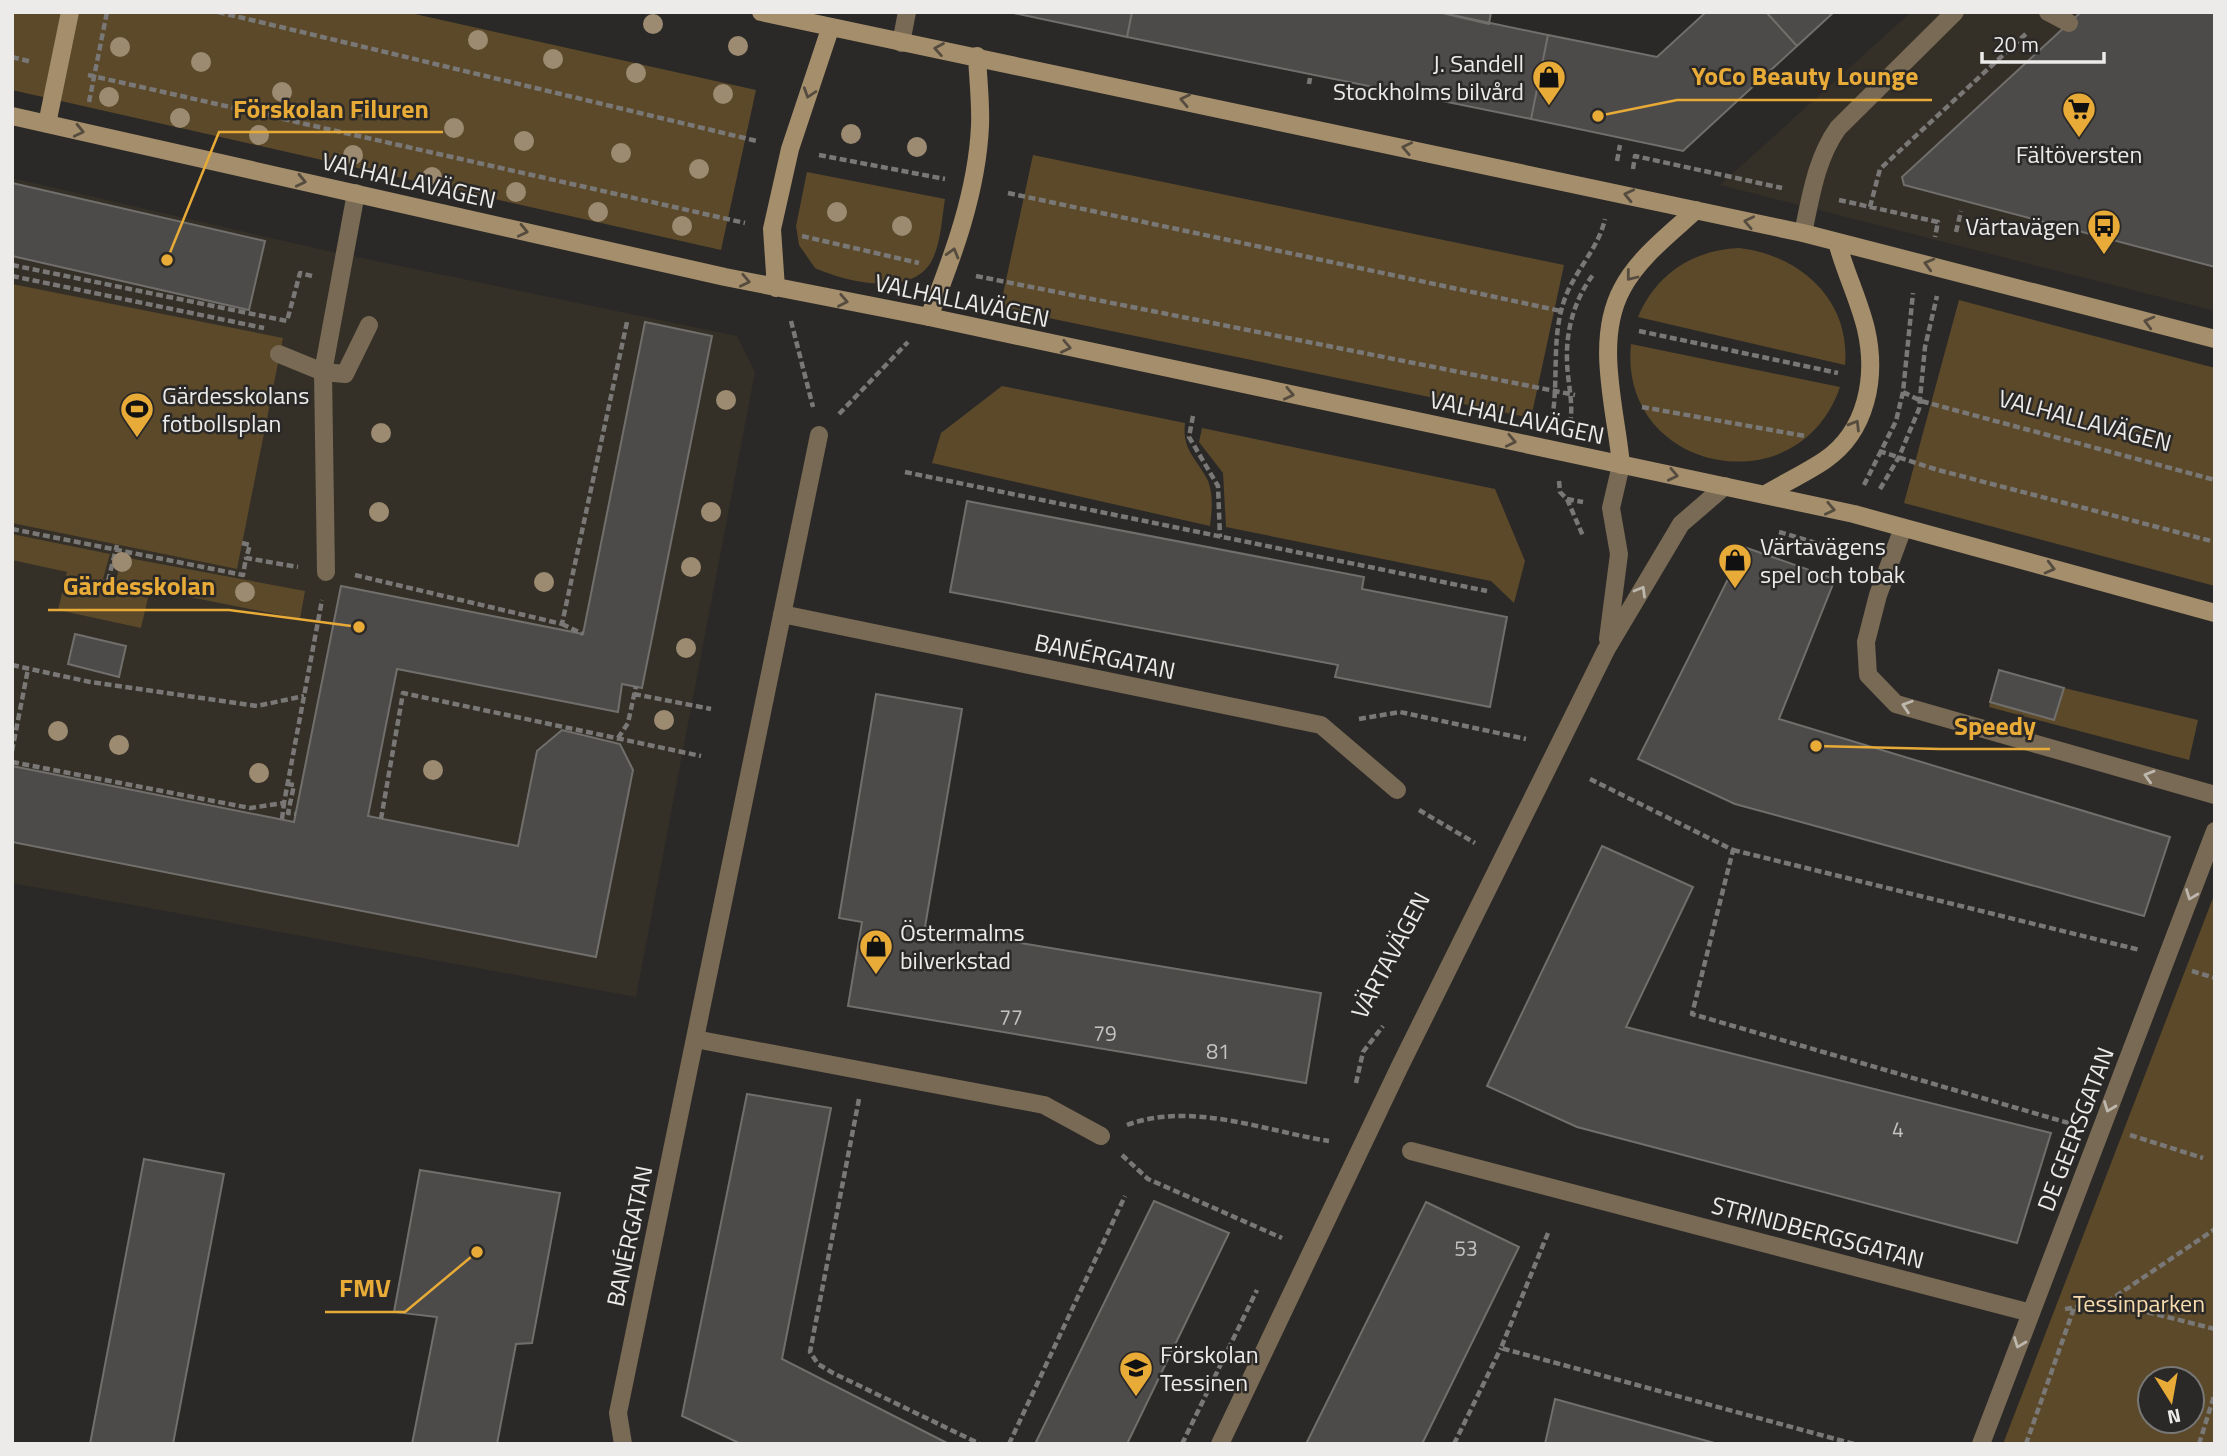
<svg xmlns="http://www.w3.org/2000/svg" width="2227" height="1456" font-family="'Titillium Web',sans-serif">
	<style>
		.built { fill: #342f27 }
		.green { fill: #5b492a; fill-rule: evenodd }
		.building { fill: #4d4b49; stroke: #716f6c; stroke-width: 2 }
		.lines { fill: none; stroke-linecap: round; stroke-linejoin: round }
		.path { stroke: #797876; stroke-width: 4.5; stroke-dasharray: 7 3.5; stroke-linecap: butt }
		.service { stroke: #786a54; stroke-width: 18 }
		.minor { stroke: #786a54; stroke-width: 18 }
		.tertiary { stroke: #786a54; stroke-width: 18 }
		.secondary { stroke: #a48e6b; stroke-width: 18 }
		.tree { fill: #9c8b71 }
		.oneway { stroke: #554c3f }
		.oneway2 { stroke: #beb7ad }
		.labels { text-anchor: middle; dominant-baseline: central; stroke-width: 5; stroke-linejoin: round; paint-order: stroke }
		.number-label { font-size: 21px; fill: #c4c3c1 }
		.poi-label { font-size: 24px; fill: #ecebe9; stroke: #2b2927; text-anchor: start }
		.street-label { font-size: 24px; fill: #ecebe9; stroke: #2b2927 }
		.park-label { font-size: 24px; fill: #f9dcae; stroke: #2b2927 }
		.leader { fill: none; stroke: #e8ab37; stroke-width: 2.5 }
		.callout-dot { fill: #e8ab37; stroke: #2b2927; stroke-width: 2.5 }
		.callout-label { font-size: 26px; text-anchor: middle; font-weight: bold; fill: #e8ab37; stroke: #2b2927; stroke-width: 5; stroke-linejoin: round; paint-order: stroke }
	</style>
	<rect width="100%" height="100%" fill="#2b2927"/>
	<path class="built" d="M1911 12H2215V311L1720 185Z
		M12 178 323 250 737 336 755 372 636 997 12 883Z"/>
	<path class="green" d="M12 12H406L756 90 721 250 12 90Z
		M1033 155 1564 265 1531 418 1000 308Z
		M807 172 945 199C942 217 941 241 933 258 915 299 846 282 815 268L799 245 796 226Z
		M1739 248C1800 255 1851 300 1845 365L1638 317C1656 274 1693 250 1739 248Z
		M12 284 283 338 237 569 12 523Z
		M1959 300 2215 368V586L1904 503Z
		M1631 344 1840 387C1798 509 1618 472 1631 344Z
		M1002 386 1185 423C1182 449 1195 457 1206 477 1214 491 1212 511 1210 526L932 463 941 433Z
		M1202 428 1495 489 1525 561 1514 603 1491 581 1226 527 1223 473 1199 442Z
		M12 534 110 554 103 579 115 582 123 557 305 591 300 619 150 589 141 628 58 610 67 572 12 560Z
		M2064 688 2198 720 2189 760 1989 707 1990 702 2054 720Z
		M2213 898 2215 1444H2003ZM2150 1379H2192V1421H2150Z"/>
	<path class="building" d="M1009 12H1132L1127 37Z
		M1132 12H1438L1548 35 1531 119 1127 37Z
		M1438 12H1491L1489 24Z
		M1706 12H1766L1797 46 1683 151 1531 119 1548 35 1657 57Z
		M1766 12H1834L1797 46Z
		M2081 12H2215V267L1904 185 1902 177Z
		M12 183 265 241 249 310 12 256Z
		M645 322 712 336 642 688 622 684 618 712 397 669 368 816 518 846 537 751 562 730 620 744 633 770 596 957 12 842V766L294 822 341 586 583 634Z
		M967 501 1364 577 1362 589 1507 617 1490 707 1335 677 1338 665 950 592Z
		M1744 547 1835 579 1779 719 2170 837 2144 916 1735 804 1638 759Z
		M75 634 126 646 119 677 68 664Z
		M1999 670 2064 688 2054 720 1990 702Z
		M876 694 962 709 925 927 1321 993 1306 1083 848 1006 862 922 839 918Z
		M1602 846 1693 887 1626 1027 2051 1133 2017 1243 1577 1127 1487 1086Z
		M747 1094 831 1108 782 1359 949 1444H741L682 1416Z
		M144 1159 224 1174 173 1444H90Z
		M420 1170 560 1193 532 1343 516 1344 497 1444H412L437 1317 394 1312Z
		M1154 1201 1229 1233 1127 1444H1035Z
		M1426 1202 1519 1247 1422 1444H1306Z
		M1555 1399 1718 1444H1545Z"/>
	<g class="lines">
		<path class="path" d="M218 12 757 141
			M12 57 32 62
			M88 75 745 223
			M1309 84 1310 78
			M89 102 107 12
			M819 155 945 179
			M1617 161 1620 145
			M1633 169 1635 156 1782 188
			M1008 193 1561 311
			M1839 200 1938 222 1935 237
			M1870 207 1880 169 2028 32
			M1956 232 1961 211
			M802 236 919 263
			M12 265 287 321 300 273 312 276
			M12 276 264 328
			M976 276 1575 395
			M791 321 813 407
			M1639 331 1838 373
			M1903 392 1921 401 2215 480
			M1642 407 1805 436
			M839 414 908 342
			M1193 416 1189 437 1218 486 1220 537
			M1552 419C1559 380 1551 339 1564 301 1574 271 1598 250 1605 219
			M1570 424C1574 401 1567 382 1567 359 1566 330 1575 298 1593 275
			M1879 451 1938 470 2215 542
			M905 472 1487 591
			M1559 481 1560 492 1567 499 1583 536
			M1864 485 1896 421 1903 392 1913 293
			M1880 489 1899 457 1919 409 1925 347 1937 296
			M1567 499 1583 502
			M12 529 243 575 246 558
			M1779 532 1844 551 1846 544
			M242 543 250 545 246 558 298 567
			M355 575 562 624 627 322
			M108 581 117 545
			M562 624 583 634
			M12 665 90 682 257 706 304 696
			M634 694 711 709
			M1359 719 1400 712 1526 739
			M618 738 628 723 636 686
			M12 751 28 669
			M12 762 250 808 284 803 322 600
			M1590 779 1733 850 1692 1014 2072 1124
			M287 784 294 785 288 813 296 814
			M1419 810 1475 843
			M282 819 284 803
			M381 819 403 693 701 756
			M1733 850 2140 950
			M2192 971 2215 978
			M1356 1083 1363 1052 1383 1026
			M859 1099 810 1352 818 1364 833 1373 980 1444
			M1127 1125C1192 1101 1264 1131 1329 1141
			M2130 1135 2203 1158
			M1122 1155 1148 1179 1282 1238
			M1548 1233 1501 1348 1854 1444
			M2107 1302 2215 1229
			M2065 1309 2107 1302 2215 1329
			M1009 1444 1125 1196
			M1182 1444 1257 1290
			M1454 1444 1501 1348
			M2026 1444 2074 1308
			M2199 1444 2215 1393"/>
		<path class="service" d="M2048 12 2069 23
			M279 354 323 372 345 374 369 325
			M326 572 323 372 356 193"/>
		<path class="minor" d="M901 43 907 12
			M1803 233C1811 196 1816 159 1838 128L1955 12
			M1903 528 1878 595 1866 642 1868 675 1896 704 2215 795
			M782 614 1321 725 1397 790
			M695 1039 1044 1105 1101 1136
			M1411 1151 2031 1313
			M623 1444 618 1413 819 435
			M1981 1444 2215 831"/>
		<path class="tertiary" d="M1608 639 1619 554 1611 508 1621 465
			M1220 1444 1399 1068 1606 650 1681 524 1725 486"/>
		<path class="secondary" d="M761 12 1803 233 2215 339
			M12 116 725 277 929 317 1854 514 2215 613
			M47 124 70 12
			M776 288 772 229 790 149 830 29
			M929 317C953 256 977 192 980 126 981 103 978 79 977 56
			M1621 465C1616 409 1594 341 1622 289 1638 258 1670 234 1696 210
			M1764 495C1784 483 1806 473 1825 460 1867 431 1877 377 1866 329 1859 300 1845 272 1837 242"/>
	</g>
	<g class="tree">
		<circle cx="653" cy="24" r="10"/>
		<circle cx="478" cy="40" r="10"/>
		<circle cx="738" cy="46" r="10"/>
		<circle cx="120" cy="47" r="10"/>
		<circle cx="553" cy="59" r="10"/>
		<circle cx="201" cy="62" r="10"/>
		<circle cx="636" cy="73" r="10"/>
		<circle cx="282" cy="92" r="10"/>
		<circle cx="723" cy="94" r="10"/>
		<circle cx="109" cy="97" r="10"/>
		<circle cx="369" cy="109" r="10"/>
		<circle cx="180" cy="118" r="10"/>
		<circle cx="454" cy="128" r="10"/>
		<circle cx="851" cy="134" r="10"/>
		<circle cx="259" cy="135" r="10"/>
		<circle cx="524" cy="141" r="10"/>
		<circle cx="917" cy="147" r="10"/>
		<circle cx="621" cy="153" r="10"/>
		<circle cx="353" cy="155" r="10"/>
		<circle cx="699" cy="169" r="10"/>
		<circle cx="432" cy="177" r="10"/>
		<circle cx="516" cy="192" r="10"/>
		<circle cx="598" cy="212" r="10"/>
		<circle cx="837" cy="212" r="10"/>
		<circle cx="682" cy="226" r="10"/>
		<circle cx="902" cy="226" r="10"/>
		<circle cx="726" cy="400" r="10"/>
		<circle cx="381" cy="433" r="10"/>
		<circle cx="379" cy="512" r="10"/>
		<circle cx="711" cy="512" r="10"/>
		<circle cx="122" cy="562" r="10"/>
		<circle cx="691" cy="567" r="10"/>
		<circle cx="544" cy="582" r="10"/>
		<circle cx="245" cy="592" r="10"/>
		<circle cx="686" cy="648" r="10"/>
		<circle cx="664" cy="720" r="10"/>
		<circle cx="58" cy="731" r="10"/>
		<circle cx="119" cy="745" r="10"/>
		<circle cx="433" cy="770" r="10"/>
		<circle cx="259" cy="773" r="10"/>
	</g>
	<defs><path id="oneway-chevron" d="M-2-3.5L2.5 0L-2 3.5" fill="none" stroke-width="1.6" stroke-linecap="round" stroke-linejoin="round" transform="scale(1.75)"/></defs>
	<g class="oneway">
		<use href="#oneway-chevron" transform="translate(939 49) rotate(-170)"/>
		<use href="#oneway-chevron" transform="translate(809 93) rotate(108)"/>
		<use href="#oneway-chevron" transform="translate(1185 100) rotate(-168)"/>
		<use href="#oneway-chevron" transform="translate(79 131) rotate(13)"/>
		<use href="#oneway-chevron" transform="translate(1407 148) rotate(-168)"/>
		<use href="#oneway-chevron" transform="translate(301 181) rotate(13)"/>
		<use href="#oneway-chevron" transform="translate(1629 195) rotate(-167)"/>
		<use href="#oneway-chevron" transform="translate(1749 222) rotate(-168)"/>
		<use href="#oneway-chevron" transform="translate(523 231) rotate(13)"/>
		<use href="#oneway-chevron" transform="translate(953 253) rotate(-74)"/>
		<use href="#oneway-chevron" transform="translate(1929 264) rotate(-165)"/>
		<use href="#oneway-chevron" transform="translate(1631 276) rotate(128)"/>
		<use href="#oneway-chevron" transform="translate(745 281) rotate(12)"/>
		<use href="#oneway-chevron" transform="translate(843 301) rotate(11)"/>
		<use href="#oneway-chevron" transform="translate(2149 322) rotate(-165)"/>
		<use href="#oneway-chevron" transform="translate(1066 347) rotate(12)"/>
		<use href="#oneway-chevron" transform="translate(1289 394) rotate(12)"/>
		<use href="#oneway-chevron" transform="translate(1855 425) rotate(-59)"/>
		<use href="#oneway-chevron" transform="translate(1511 441) rotate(12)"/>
		<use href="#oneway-chevron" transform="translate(1673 475) rotate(12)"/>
		<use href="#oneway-chevron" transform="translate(1830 509) rotate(12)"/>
		<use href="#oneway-chevron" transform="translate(2050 568) rotate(15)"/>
	</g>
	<g class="oneway2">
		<use href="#oneway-chevron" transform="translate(1641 591) rotate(-60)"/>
		<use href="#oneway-chevron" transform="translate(1907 706) rotate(-162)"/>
		<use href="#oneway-chevron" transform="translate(2149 776) rotate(-164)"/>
		<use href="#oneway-chevron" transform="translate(2191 895) rotate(111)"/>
		<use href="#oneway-chevron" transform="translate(2109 1107) rotate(111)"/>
		<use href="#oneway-chevron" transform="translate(2019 1343) rotate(111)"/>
	</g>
	<defs>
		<g id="shop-pin" transform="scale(1.75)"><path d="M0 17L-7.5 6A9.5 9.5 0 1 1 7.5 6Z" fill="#e8ab37" stroke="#2b2927"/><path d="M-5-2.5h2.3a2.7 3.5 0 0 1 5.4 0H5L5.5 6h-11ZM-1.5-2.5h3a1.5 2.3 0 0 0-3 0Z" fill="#111"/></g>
		<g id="supermarket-pin" transform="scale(1.75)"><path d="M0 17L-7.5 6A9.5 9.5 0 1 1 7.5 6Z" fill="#e8ab37" stroke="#2b2927"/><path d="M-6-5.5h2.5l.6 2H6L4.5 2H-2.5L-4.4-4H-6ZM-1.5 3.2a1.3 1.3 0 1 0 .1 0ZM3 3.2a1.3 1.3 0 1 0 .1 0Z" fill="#111"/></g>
		<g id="bus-pin" transform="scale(1.75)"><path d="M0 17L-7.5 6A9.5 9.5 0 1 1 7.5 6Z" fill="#e8ab37" stroke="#2b2927"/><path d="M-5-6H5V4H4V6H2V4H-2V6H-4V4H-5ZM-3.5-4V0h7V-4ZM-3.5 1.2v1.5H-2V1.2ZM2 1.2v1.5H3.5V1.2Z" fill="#111"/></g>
		<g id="stadium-pin" transform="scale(1.75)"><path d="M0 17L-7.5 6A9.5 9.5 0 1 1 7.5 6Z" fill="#e8ab37" stroke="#2b2927"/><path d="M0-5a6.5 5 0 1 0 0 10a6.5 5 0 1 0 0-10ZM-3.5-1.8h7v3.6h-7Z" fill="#111"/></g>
		<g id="school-pin" transform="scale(1.75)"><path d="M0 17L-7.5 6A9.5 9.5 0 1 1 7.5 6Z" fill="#e8ab37" stroke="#2b2927"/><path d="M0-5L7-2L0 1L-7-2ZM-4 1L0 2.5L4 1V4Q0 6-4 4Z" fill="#111"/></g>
	</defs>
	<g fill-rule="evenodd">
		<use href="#shop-pin" x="1549" y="77"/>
		<use href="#supermarket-pin" x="2079" y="109"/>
		<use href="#bus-pin" x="2104" y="226"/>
		<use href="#stadium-pin" x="137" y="409"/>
		<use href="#shop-pin" x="1735" y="560"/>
		<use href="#shop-pin" x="876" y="946"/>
		<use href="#school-pin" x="1136" y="1368"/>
	</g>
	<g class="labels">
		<g class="number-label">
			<text x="1011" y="1017">77</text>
			<text x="1105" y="1033">79</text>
			<text x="1218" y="1051">81</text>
			<text x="1898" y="1129">4</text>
			<text x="1466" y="1248">53</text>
		</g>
		<g class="poi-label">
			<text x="1524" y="63" text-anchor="end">J. Sandell<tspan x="1524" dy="28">Stockholms bilvård</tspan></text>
			<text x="2079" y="154" text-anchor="middle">Fältöversten</text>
			<text x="2080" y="226" text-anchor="end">Värtavägen</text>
			<text x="162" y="395">Gärdesskolans<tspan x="162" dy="28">fotbollsplan</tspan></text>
			<text x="1760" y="546">Värtavägens<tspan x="1760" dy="28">spel och tobak</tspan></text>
			<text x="900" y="932">Östermalms<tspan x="900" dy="28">bilverkstad</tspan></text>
			<text x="1160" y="1354">Förskolan<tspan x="1160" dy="28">Tessinen</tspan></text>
		</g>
		<g class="street-label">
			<text transform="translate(409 180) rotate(13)">VALHALLAVÄGEN</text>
			<text transform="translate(962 300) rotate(12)">VALHALLAVÄGEN</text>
			<text transform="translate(1517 417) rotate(12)">VALHALLAVÄGEN</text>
			<text transform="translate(2085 420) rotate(15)">VALHALLAVÄGEN</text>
			<text transform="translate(1105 656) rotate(12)">BANÉRGATAN</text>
			<text transform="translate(1390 955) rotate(-62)">VÄRTAVÄGEN</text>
			<text transform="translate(2075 1129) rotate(-69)">DE GEERSGATAN</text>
			<text transform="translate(1818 1232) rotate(15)">STRINDBERGSGATAN</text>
			<text transform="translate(629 1236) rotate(-78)">BANÉRGATAN</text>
		</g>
		<g class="park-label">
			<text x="2139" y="1303">Tessinparken</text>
		</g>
	</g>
	<path class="leader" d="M1598 116L1677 100H1932M167 260L219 132H443M359 627L229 610H48M1816 746L1940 749H2050M477 1252L405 1312H325"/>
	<g class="callout-dot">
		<circle cx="1598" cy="116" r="7"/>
		<circle cx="167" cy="260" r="7"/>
		<circle cx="359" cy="627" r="7"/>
		<circle cx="1816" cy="746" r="7"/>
		<circle cx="477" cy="1252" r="7"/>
	</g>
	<g class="callout-label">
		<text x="1805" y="85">YoCo Beauty Lounge</text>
		<text x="331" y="118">Förskolan Filuren</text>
		<text x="139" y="595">Gärdesskolan</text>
		<text x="1995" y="735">Speedy</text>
		<text x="365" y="1297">FMV</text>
	</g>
	<rect width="2227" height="1456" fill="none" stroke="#ecebe9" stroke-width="28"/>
	<g transform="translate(2171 1400) rotate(169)"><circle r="33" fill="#2b2927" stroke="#787775" stroke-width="2"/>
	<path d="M0-5L12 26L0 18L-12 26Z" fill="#e8ab37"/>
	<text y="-10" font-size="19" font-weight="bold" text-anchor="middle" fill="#ecebe9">N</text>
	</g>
	<path d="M1982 52v10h122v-10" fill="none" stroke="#ecebe9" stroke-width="3.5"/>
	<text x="1993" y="52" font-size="21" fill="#ecebe9" stroke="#2b2927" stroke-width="5" paint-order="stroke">20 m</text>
</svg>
